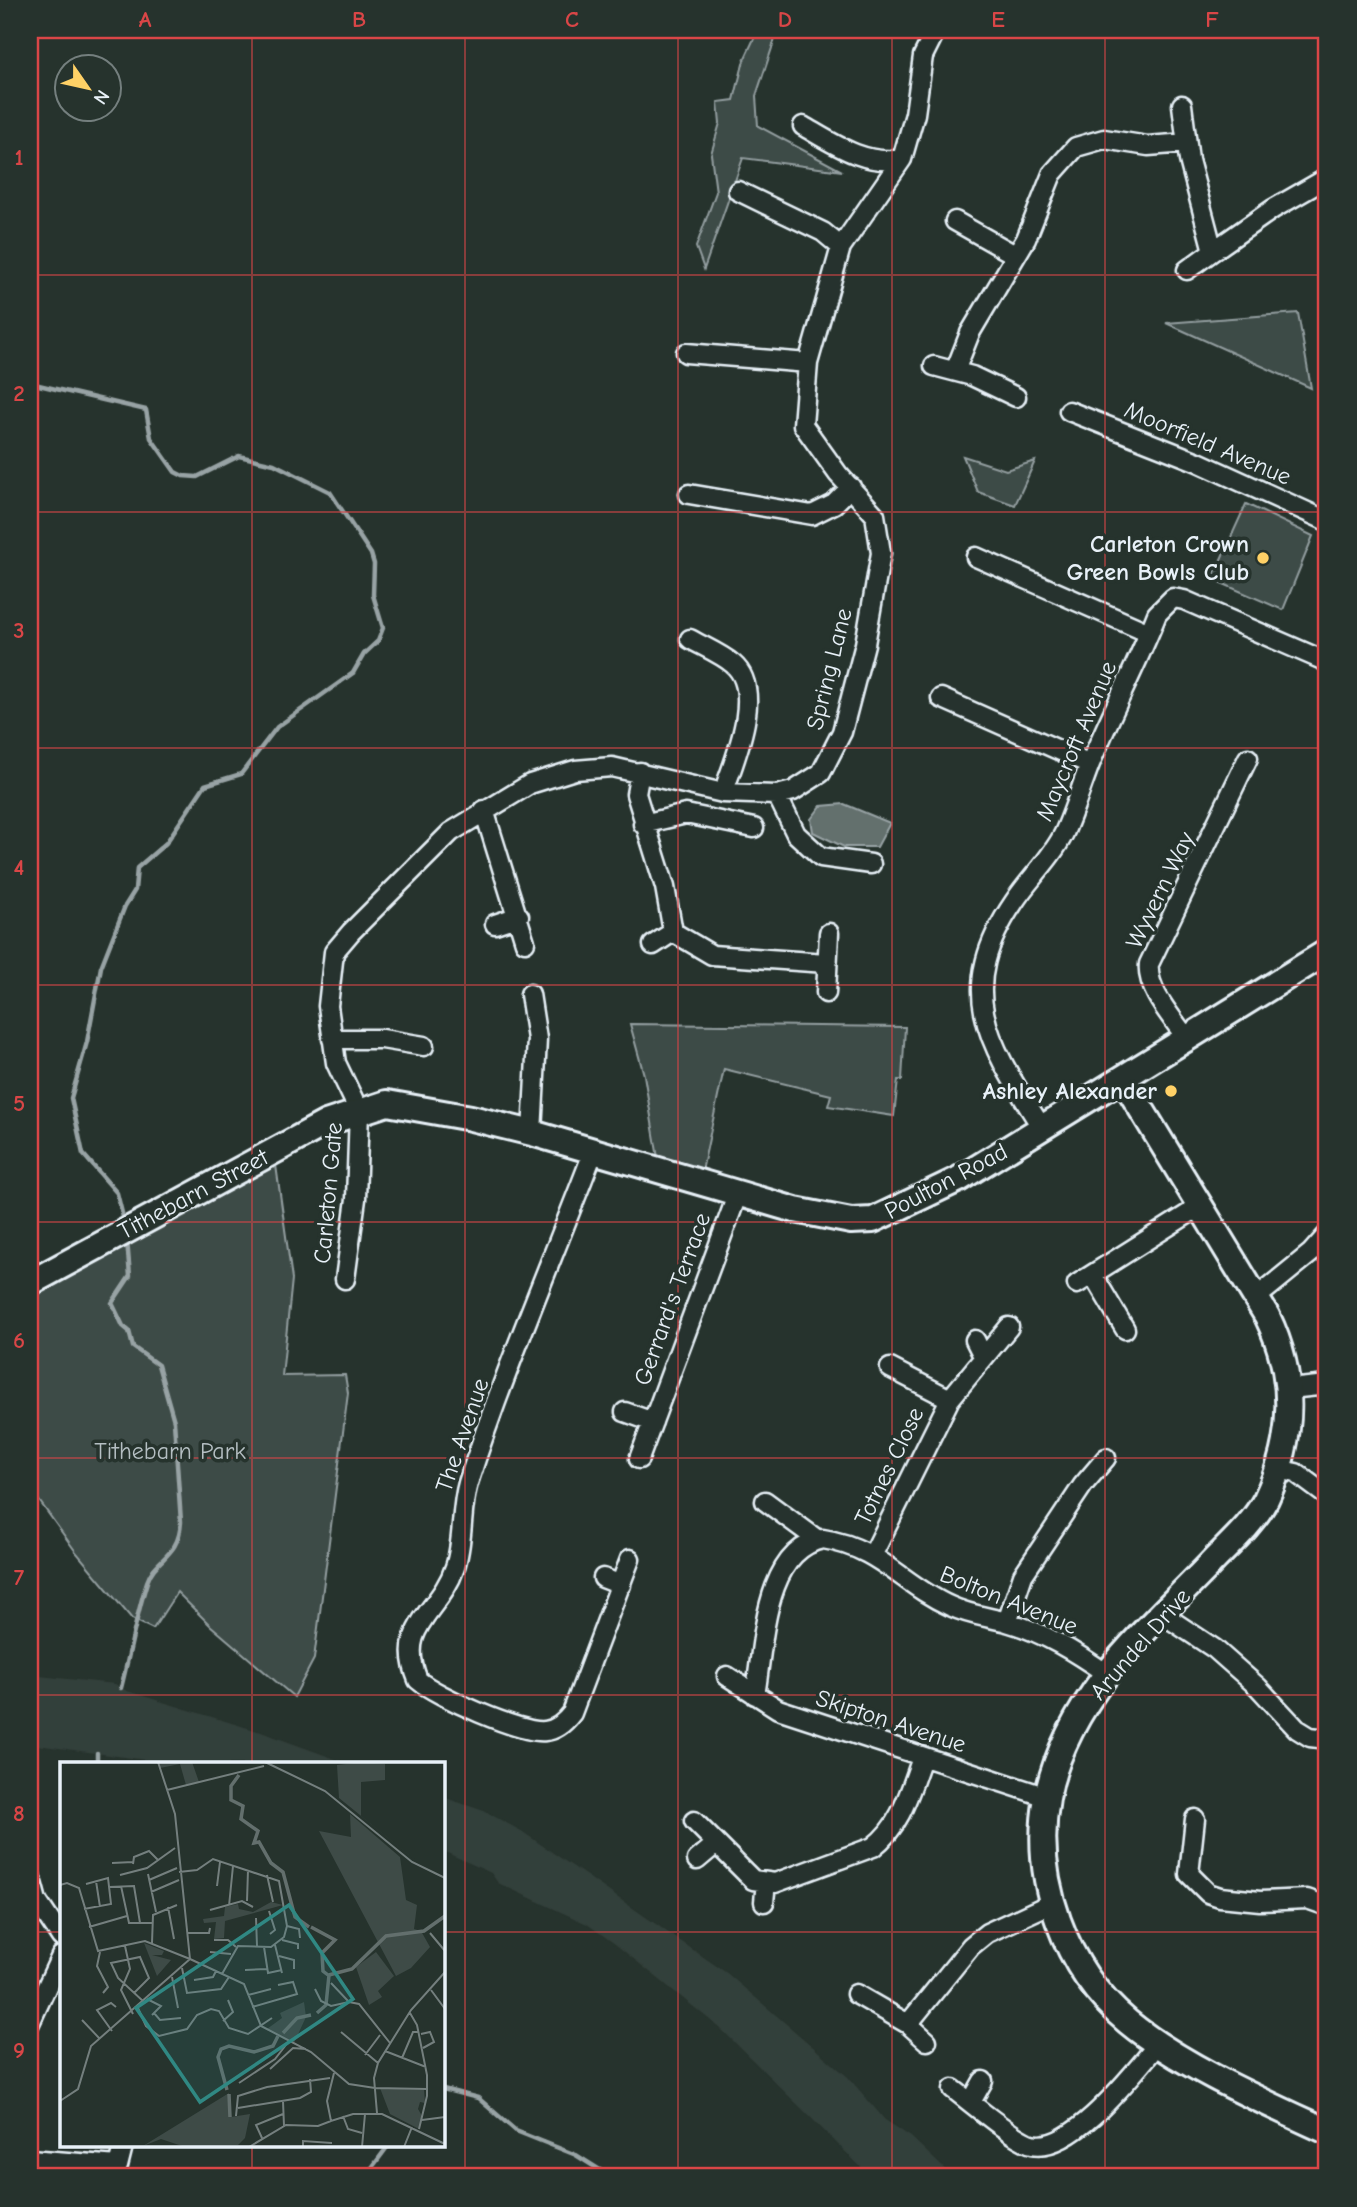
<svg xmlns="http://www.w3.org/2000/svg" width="1357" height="2207" font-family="'Comic Neue',sans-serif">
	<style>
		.built { fill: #333f3a }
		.green { fill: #3e4b47; stroke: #939ea0; stroke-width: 2 }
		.water { fill: #636f6d; stroke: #98a3a5; stroke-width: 2 }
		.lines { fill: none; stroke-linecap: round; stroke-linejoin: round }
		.stream { stroke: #98a3a5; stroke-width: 4.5 }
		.street-casing { stroke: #e8f1f8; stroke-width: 23 }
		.secondary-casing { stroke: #e8f1f8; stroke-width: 30 }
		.street { stroke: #26332d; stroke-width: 18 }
		.secondary { stroke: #26332d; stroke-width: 24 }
		.grid { fill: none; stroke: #d94647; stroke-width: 2; stroke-opacity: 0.55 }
		.poi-dot { fill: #ffd166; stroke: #26332d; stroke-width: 2.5 }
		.labels { text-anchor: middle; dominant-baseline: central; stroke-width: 7; stroke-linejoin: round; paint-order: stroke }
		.street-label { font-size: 24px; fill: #e8f1f8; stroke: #26332d }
		.poi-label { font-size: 24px; font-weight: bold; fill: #e8f1f8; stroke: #26332d; text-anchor: end }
		.park-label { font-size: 24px; fill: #b5bfc3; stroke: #26332d }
		.inset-river { fill: none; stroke: #636f6d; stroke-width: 3.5 }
		.inset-road { fill: none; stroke: #747f7e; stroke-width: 2 }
		.view { fill: #308883; fill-opacity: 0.15; stroke: #308883; stroke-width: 3.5 }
		.inset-edge { fill: none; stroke: #e8f1f8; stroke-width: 3.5 }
		.neatline { fill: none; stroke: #d94647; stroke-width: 2.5 }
		.grid-label { font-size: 23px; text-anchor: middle; font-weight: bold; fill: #d94647 }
	</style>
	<rect width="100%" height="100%" fill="#26332d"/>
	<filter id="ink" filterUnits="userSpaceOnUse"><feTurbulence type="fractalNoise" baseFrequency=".0143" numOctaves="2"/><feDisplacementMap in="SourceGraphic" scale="14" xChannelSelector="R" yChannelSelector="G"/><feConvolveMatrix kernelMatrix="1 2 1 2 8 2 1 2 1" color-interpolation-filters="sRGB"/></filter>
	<g filter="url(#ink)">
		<path class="built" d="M30 1675 115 1684 127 1691 261 1732 349 1764H175L30 1744Z
			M443 1797 484 1811 523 1832 728 1974 848 2077 885 2120 911 2137 953 2177H871L720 2028 615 1944 587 1924 498 1883 491 1873 443 1851Z"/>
		<path class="green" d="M758 30H778L756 96 758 126 842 171 743 158 704 269 696 247 716 192 711 154 720 123 718 102 734 100 744 60Z
			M1298 313 1311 388 1166 323Z
			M963 456 1006 470 1035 461 1015 505 978 492Z
			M1246 504 1313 536 1283 610 1212 579Z
			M630 1024 905 1027 902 1080H898L894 1116 828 1106 831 1095 724 1069 702 1171 658 1158 644 1075Z
			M274 1151 292 1279 282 1376 345 1375 348 1393 314 1659 294 1697 210 1625 177 1592 153 1629 132 1619 76 1552 30 1488V1283Z"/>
		<path class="water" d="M844 804 890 823 877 847H844L813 832 811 819 821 806Z"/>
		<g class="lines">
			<path class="stream" d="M30 383 146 410 151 438 175 472 183 476 197 477 239 456 274 464 330 492 371 554 374 564 373 595 383 628 378 641 364 654 353 673 277 727 241 774 205 785 166 843 137 868 135 890 125 906 101 967 87 1042 71 1098 83 1154 117 1193 124 1221
				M121 1688C130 1653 136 1616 147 1582 155 1557 179 1558 181 1522L174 1421 158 1365 133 1347 129 1331 123 1326 112 1303 130 1276 127 1240
				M97 1764V1753
				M443 2089 478 2098 516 2131 576 2155 611 2177
				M365 2177 388 2146"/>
			<g class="street-casing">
				<path id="street" d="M1182 105 1189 160 1213 251 1273 209 1327 178
					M803 126C834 144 865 166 902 159
					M738 191 823 232 841 247
					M955 221 1015 255
					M1187 270 1213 251
					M686 353 808 363
					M934 366 972 376 1016 397
					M955 371 970 333 1026 239 1052 174 1076 147 1104 139 1148 146 1186 143
					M1069 411 1198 462 1327 521
					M689 494 812 515 834 504 851 487
					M976 557 1149 633
					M690 639C704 647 721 654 733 664 765 691 734 761 723 793
					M941 698 1090 764
					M640 772 636 794 665 887 673 932 712 955 826 963
					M777 795 796 834 821 857 871 864
					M484 810 525 942
					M643 824 686 814 754 828
					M495 924 519 916
					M653 945 673 932
					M826 993 829 933
					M530 994 537 1039 532 1133
					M332 1039H382L424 1046
					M1187 1039C1173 1018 1146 990 1149 964L1248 758
					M1042 1128C990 1045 952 993 1014 902 1029 879 1052 858 1064 833 1074 811 1081 787 1090 764 1111 713 1137 665 1157 614L1173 598 1184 600 1327 662
					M594 1150C552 1261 504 1371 468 1483 460 1510 464 1541 455 1567 440 1613 395 1625 418 1680 436 1696 521 1734 545 1731 557 1730 566 1721 572 1713L630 1559
					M1093 1275 1125 1329
					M345 1279 356 1199 359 1111 336 1063 328 1006 334 952 351 932 451 832 530 784 575 770 612 767 723 793 777 795 793 791 821 773 842 732 865 644 881 553 875 515 838 474 803 425 808 363 841 247 902 159 915 114 923 56 936 30
					M1077 1284 1199 1207
					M1257 1297 1311 1253 1327 1235
					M975 1340 983 1356
					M890 1368 950 1399
					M1290 1389 1327 1385
					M625 1412 653 1422
					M639 1459 738 1193
					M1277 1469 1296 1473 1327 1496
					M765 1501 818 1540
					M873 1554 950 1399 1009 1327
					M603 1578 621 1585
					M1162 1614 1215 1649 1258 1687 1297 1729 1310 1737 1327 1739
					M1007 1622 1023 1575 1083 1485 1106 1458
					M727 1676 778 1709 1047 1797
					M755 1695C764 1646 763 1551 823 1539 881 1548 901 1584 950 1606 969 1615 988 1617 1007 1622 1045 1633 1075 1652 1107 1674
					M1195 1819 1189 1874 1208 1893 1220 1897 1260 1901 1307 1899 1327 1906
					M694 1821 753 1880 775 1883 873 1847C902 1825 910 1790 922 1758
					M697 1860 716 1844
					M30 1875 37 1901 61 1937
					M764 1902 766 1882
					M856 1994 908 2024 971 1946 987 1933 1052 1903
					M30 2023 61 1956
					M908 2024 927 2041
					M953 2089C969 2101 1016 2141 1032 2144 1072 2154 1134 2072 1158 2044
					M971 2102 983 2081
					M30 2159 118 2166 123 2146"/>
			</g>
			<g class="secondary-casing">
				<path id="secondary" d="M1123 1079 1267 1316C1296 1376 1295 1438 1266 1499 1254 1522 1233 1541 1215 1559 1179 1597 1138 1634 1106 1675 1079 1711 1055 1754 1047 1798 1032 1879 1065 1970 1128 2022 1181 2066 1264 2102 1327 2131
					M30 1283 326 1123 387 1103 471 1118 532 1133 795 1210 851 1221 873 1220 959 1179 1327 952"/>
			</g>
			<use href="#street" class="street"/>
			<use href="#secondary" class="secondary"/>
		</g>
	</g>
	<path class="grid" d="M252 30V1764M465 30V2177M678 30V2177M892 30V2177M1105 30V2177M30 275H1327M30 512H1327M30 748H1327M30 985H1327M30 1222H1327M30 1458H1327M30 1695H1327M30 1932H61M443 1932H1327M252 2146V2177"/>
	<g class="poi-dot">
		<circle cx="1263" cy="558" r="7"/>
		<circle cx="1171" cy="1091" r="7"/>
	</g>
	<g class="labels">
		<g class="street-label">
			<text transform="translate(1208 443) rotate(23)">Moorfield Avenue</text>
			<text transform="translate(829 669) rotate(-76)">Spring Lane</text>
			<text transform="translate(1076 741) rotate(-67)">Maycroft Avenue</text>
			<text transform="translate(1160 890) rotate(-64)">Wyvern Way</text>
			<text transform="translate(946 1181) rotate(-28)">Poulton Road</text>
			<text transform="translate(328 1193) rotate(-85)">Carleton Gate</text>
			<text transform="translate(193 1194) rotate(-28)">Tithebarn Street</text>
			<text transform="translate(672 1299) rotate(-70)">Gerrard's Terrace</text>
			<text transform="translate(462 1435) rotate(-71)">The Avenue</text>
			<text transform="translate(889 1466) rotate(-64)">Totnes Close</text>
			<text transform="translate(1009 1600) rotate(22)">Bolton Avenue</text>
			<text transform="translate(1140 1644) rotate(-49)">Arundel Drive</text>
			<text transform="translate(891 1721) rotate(18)">Skipton Avenue</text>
		</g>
		<g class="poi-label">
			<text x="1249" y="544">Carleton Crown<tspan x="1249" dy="28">Green Bowls Club</tspan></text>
			<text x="1157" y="1091">Ashley Alexander</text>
		</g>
		<g class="park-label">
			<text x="170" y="1451">Tithebarn Park</text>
		</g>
	</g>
	<g transform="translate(60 1762)">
		<rect width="385" height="385" fill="#26332d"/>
		<path d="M98 0H132L139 20 126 23 120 2 100 6ZM302 0 325 2V18L301 20V54L369 109 279 36 277 3ZM290 52 340 95 346 138 357 143 354 167 361 169 370 185 351 206 336 214 259 69 291 75ZM211 140 223 143 165 159 164 176 154 177 156 160 144 161 143 157 164 154 165 145 178 142 179 147 193 150ZM84 181 104 189 102 193H92L111 198 97 214ZM316 190 334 214 318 229 322 235 309 243 296 205ZM244 240 246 255 234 281 207 267 222 256 220 251ZM320 326 364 328 365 341 360 340 358 347 362 354 359 367 330 352ZM169 331 171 355 190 352 185 376 178 383 125 385 101 377 83 384Z" fill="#3e4b47"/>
		<path class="inset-river" d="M179 13 171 24V38L183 44 181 57 198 69 194 81 199 80 211 101 223 110 235 155 249 165M251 165 275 178 262 191 263 209 268 213M257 251 266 243 269 213 292 207 326 174 364 169 385 154M223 271 237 256 251 253M167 328 158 295 161 287 169 284 194 290 213 284 218 274M169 332 170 355"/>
		<path class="inset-road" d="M98 0 115 52 130 197M205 0 265 29 352 100 385 116M107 28 204 4M52 101 73 100M73 102 74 95 89 89 98 98M119 110 137 108 153 97 219 119 227 164 224 175 211 185 178 184 162 212M88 112 96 150M60 113 87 106 115 86M207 113 213 140M89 118 117 106M36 119 40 145M0 123 7 121 19 126 38 189 85 179 130 197M61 124 69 161H92M157 124 160 100M49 125 74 124 80 161M91 130 119 118M187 139 188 108M169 144 173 104M108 145 114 177M24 147 51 142 48 116 26 122M150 148 182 139 193 145M209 149 215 168 210 172M196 156 197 184M227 164 239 167 240 176M29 165 67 154M127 171H149L150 166M370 171 385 189M154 178H168L176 185M222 178 238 182V187M92 181 93 153 117 143M215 183 222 211M65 184 70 207 61 228 73 252M204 185 208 211 222 208M40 190 37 204 48 225 43 231M150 190 171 192M219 194 234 198V207M130 197 184 222 201 264 251 290 289 322 315 326M122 206 127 231 161 227 169 215M185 208 207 207M112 215 118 246M134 218 153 215 156 209M271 221 289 240M255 227 261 239 271 244 289 240M371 228 385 247M74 231 89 216 80 195 51 201 58 216 84 240M188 233 211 227M87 237 101 244 92 253M289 240 299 242 330 281M192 245 237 232 233 220 218 223M78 246 86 264 99 274 127 267 137 253 151 247 159 249 169 266 188 272 212 256M94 251 100 258 121 256M350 251 357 263 367 313V334L359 367M22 258 40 277M163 259 173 250 168 238M52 269 37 248 51 241 56 245M281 270 318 301M361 272 370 270 374 280 363 286M325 289 366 305M305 293 320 273M342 296 353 270H359M210 307 233 286 246 287M274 311 267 339 271 359 293 352H322L385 382M179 321 215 297 229 279M315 326 367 327M0 339 18 327 31 284 130 197M223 339 224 364M178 346 240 336 251 330 250 317M317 351 314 316 318 301 351 248 385 210M176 354 178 334 207 325 270 316M283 354 288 367 302 371M362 358 385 355M202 376 196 363 223 352M189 385 226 363 258 364 271 359M243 385V379L272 381M302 385 305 352M344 385 352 365"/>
		<path class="view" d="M229 143 293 237 140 340 76 246Z"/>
		<rect width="385" height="385" class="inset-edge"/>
	</g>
	<rect width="1357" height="2207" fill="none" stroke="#26332d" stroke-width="77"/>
	<g transform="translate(88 88) rotate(124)"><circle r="33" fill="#26332d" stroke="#747f7e" stroke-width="2"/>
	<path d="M0-5L12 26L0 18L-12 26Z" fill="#ffd166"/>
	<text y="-10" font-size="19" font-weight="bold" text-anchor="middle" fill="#e8f1f8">N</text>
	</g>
	<rect x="38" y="38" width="1280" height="2130" class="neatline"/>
	<g class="grid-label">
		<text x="145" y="27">A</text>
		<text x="359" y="27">B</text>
		<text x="572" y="27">C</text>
		<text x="785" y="27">D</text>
		<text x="998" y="27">E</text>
		<text x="1212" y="27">F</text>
		<text x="19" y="165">1</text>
		<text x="19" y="401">2</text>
		<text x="19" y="638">3</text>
		<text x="19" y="875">4</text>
		<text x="19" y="1111">5</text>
		<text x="19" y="1348">6</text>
		<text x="19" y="1585">7</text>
		<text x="19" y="1821">8</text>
		<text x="19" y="2058">9</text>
	</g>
</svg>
